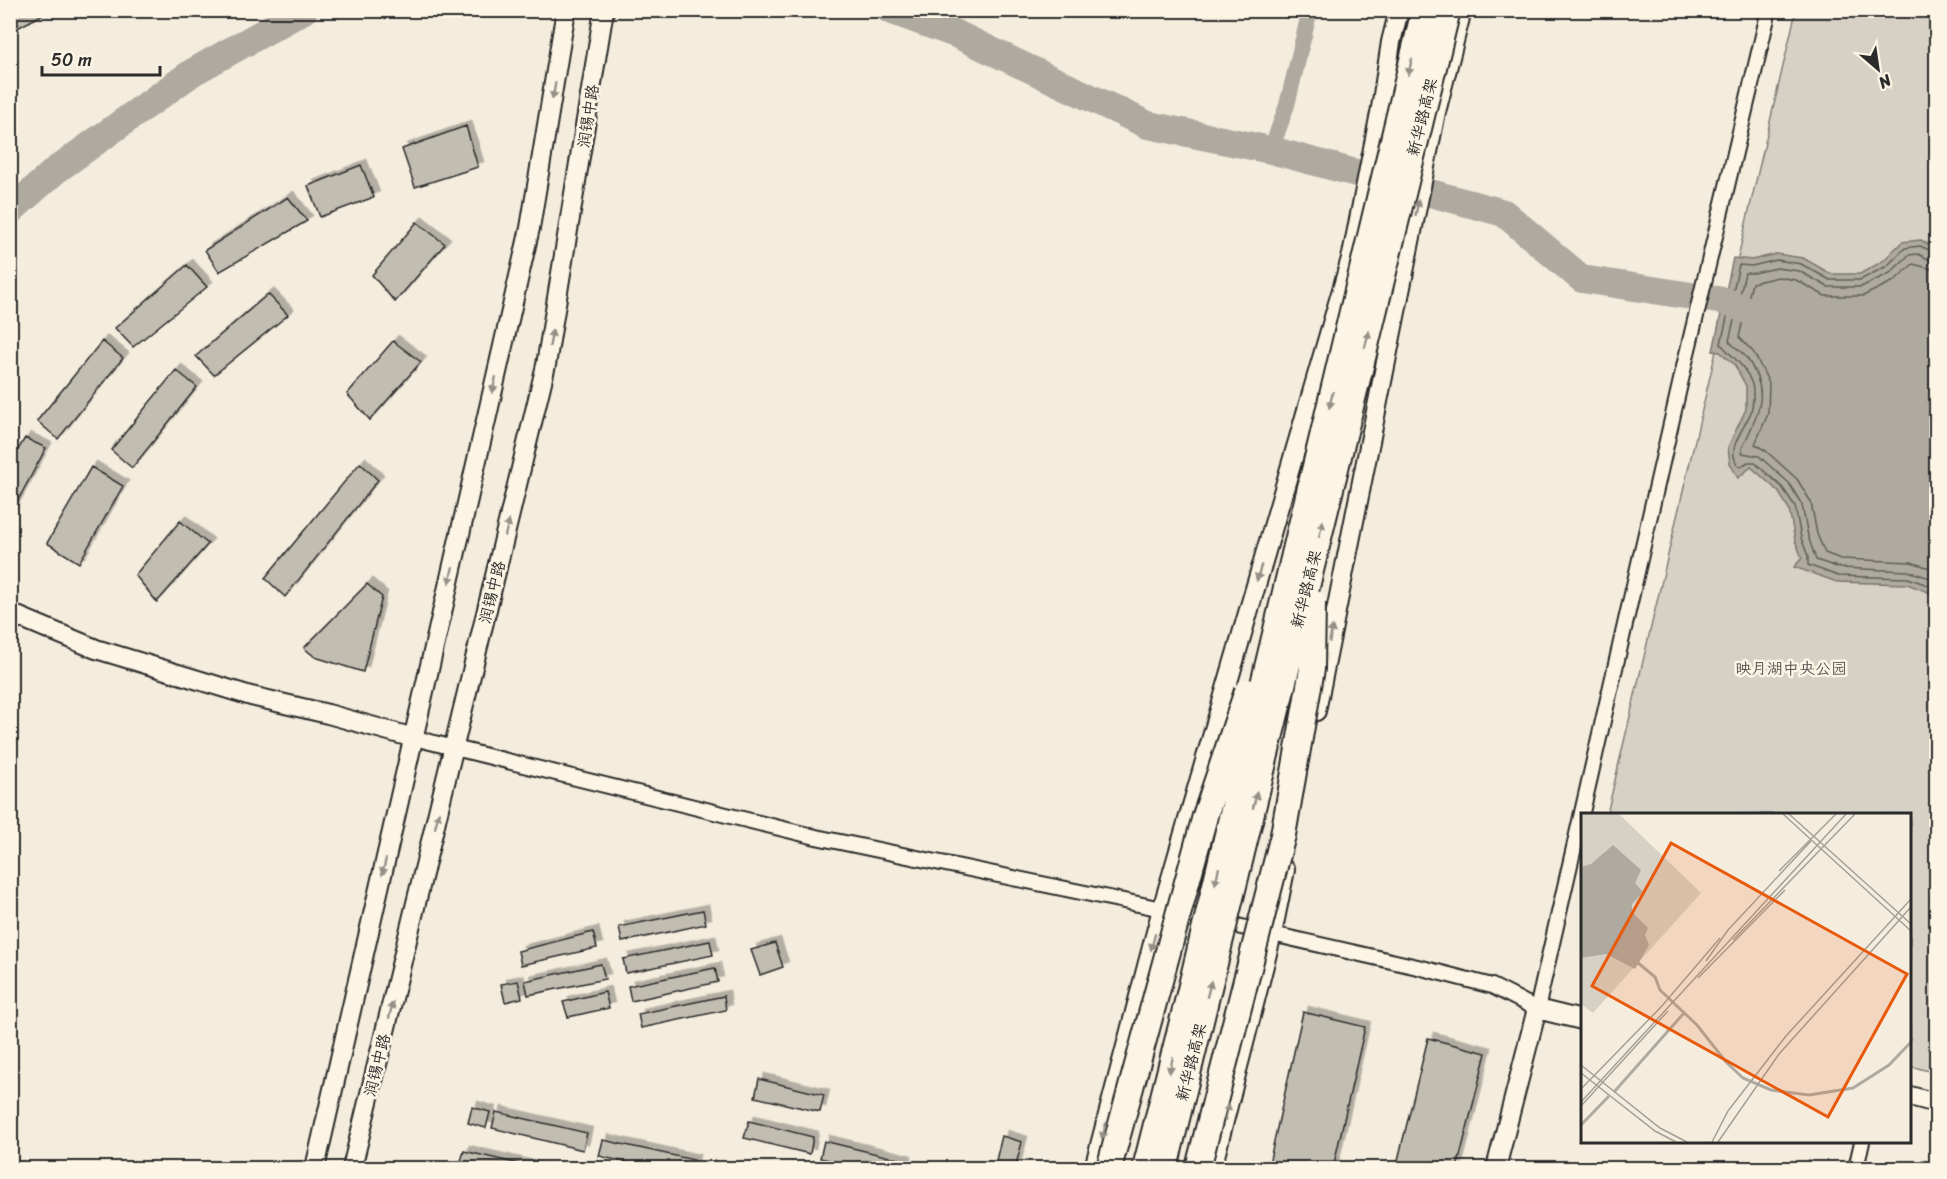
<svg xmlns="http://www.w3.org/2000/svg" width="1947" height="1179" font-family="Sriracha,'LXGW WenKai TC',sans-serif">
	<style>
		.green { fill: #d6d1c4; stroke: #807e78; stroke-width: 1.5 }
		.water { fill: #afaaa0; stroke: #7a7771; stroke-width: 1.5 }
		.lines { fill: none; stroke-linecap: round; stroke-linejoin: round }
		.shore { stroke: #605e5a; stroke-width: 1.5 }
		.canal { stroke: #afaaa0; stroke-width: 16 }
		.river { stroke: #afaaa0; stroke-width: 28 }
		.building { fill: #c2bdb1; stroke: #2b2b2b; stroke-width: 1.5; filter: url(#shadow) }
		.street-casing { stroke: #2b2b2b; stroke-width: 18 }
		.secondary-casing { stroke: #2b2b2b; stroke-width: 22 }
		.street { stroke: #fcf5e5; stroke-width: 14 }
		.secondary { stroke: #fcf5e5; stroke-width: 18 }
		.highway-bridge-casing { stroke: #2b2b2b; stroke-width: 28; stroke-linecap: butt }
		.highway-bridge { stroke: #fcf5e5; stroke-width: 24 }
		.oneway { fill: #949088 }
		.labels { text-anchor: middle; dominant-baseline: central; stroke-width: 5; stroke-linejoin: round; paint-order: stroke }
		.street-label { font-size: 16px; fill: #2b2b2b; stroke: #fcf5e5 }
		.park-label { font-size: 16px; fill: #565451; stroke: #fcf5e5 }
		.inset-river { fill: none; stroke: #afaaa0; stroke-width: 3 }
		.inset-road { fill: none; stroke: #a49f96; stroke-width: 1.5 }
		.view { fill: #e8590c; fill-opacity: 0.15; stroke: #e8590c; stroke-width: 3 }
		.inset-edge { fill: none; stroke: #2b2b2b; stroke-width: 3 }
	</style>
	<defs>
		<filter id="shadow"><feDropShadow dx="5.5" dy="-5.5" stdDeviation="0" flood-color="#0004"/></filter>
	</defs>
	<rect width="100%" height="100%" fill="#f4edde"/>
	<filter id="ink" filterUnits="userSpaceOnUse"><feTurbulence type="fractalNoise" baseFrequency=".0167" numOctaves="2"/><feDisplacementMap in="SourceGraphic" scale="12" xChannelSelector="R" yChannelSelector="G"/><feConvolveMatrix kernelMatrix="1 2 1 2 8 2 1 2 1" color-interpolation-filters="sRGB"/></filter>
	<g filter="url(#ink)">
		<path class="green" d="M1796 11H1936V1073L1910 1066V814H1607Z"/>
		<path class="water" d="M1921 240 1936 249V595L1907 584 1837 582 1794 567 1802 558 1795 540 1789 509 1778 491 1751 467 1738 478 1730 463 1728 447 1746 409V386L1734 364 1720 352 1713 351 1733 258 1752 260 1776 254 1803 258 1831 274H1860L1883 261 1902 242Z"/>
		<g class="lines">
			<path class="shore" d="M1936 253 1920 246 1905 248 1887 266 1860 280H1830L1801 264 1777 260 1752 266 1739 265 1721 344C1732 357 1746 366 1752 384 1754 391 1753 405 1751 412 1745 428 1723 452 1740 467L1748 462H1754L1782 487 1795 506 1801 538 1808 556V565L1838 576 1908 578 1936 588
				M1936 261 1930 260 1918 254 1909 255 1890 273 1861 287H1828L1799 271 1777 268 1754 273H1745L1729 341C1734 347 1741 351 1746 357 1772 394 1758 412 1742 449V453L1759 456 1789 483 1802 505 1808 536 1816 560 1840 568 1908 571 1936 580
				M1936 270 1913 264 1894 281 1863 296H1825L1796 280 1778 277 1752 283 1739 337 1754 353 1769 383 1768 414 1755 444 1766 451 1797 479 1811 502 1817 534 1825 553 1841 559 1911 562 1936 570"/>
			<path class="canal" d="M1271 150 1287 105 1310 10"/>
			<path class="river" d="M890 10 956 34 1148 125 1271 150 1504 213 1582 279 1724 301 1759 315
				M10 211 56 170 193 72 304 10"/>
		</g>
		<path class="building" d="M10 10H51L10 32Z
			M466 126 478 167 415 187 402 149Z
			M361 165 374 197 320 217 308 186Z
			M288 197 307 221 219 272 205 250Z
			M417 222 445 244 395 302 372 275Z
			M187 265 207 287 133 347 115 328Z
			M268 294 288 315 214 375 196 356Z
			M102 341 123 358 58 439 37 421Z
			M393 341 421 362 370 420 347 394Z
			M176 370 197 387 132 468 111 450Z
			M25 438 46 448 10 515V463Z
			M360 463 378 480 285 597 265 578Z
			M91 467 123 486 79 563 47 543Z
			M180 521 208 544 157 602 135 575Z
			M367 584 382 597 363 672 315 657 304 648Z
			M703 910 706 924 622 942 619 927Z
			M593 932 597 948 521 965 518 951Z
			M710 941 713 955 626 973 623 959Z
			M775 943 783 967 760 975 751 950Z
			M601 964 605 979 528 995 525 981Z
			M715 968 718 982 631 1001 628 986Z
			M518 981 522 998 505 1002 501 984Z
			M605 992 609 1008 568 1017 563 1002Z
			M724 996 726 1010 641 1028 638 1014Z
			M1303 1012 1365 1027 1333 1168H1268Z
			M1428 1038 1486 1053 1457 1168H1396Z
			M759 1079 824 1095 820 1112 755 1097Z
			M472 1107 490 1112 486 1128 468 1123Z
			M496 1112 587 1133 583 1150 492 1128Z
			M749 1121 813 1137 810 1154 744 1138Z
			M1002 1136 1022 1142 1015 1168H994Z
			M603 1140 694 1160 693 1168H651L599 1156Z
			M824 1141 906 1161 905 1168H863L820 1158Z
			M464 1151 536 1168H459Z"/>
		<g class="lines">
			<g class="street-casing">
				<path id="street" d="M414 738 816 837 1162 909 1422 968 1492 986 1537 1009 1686 358 1769 10
					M1856 1168 1862 1142"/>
			</g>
			<g class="secondary-casing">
				<path id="secondary" d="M10 613 96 649 251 696 328 714 414 738
					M1316 711 1436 112 1462 10
					M1910 1096 1936 1103
					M315 1168 530 228 566 10
					M352 1168 546 365 604 10
					M1094 1168 1162 909 1352 255 1381 108 1391 42 1399 10
					M1212 1168 1272 934 1285 870
					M1496 1168 1537 1009 1582 1020"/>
			</g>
			<use href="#street" class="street"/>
			<use href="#secondary" class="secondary"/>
			<g class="highway-bridge-casing">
				<path id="highway-bridge" d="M1109 1168 1205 816 1247 691
					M1145 1168 1189 994 1424 10
					M1165 1168 1448 10
					M1198 1168 1283 835 1312 669 1313 602"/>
			</g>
			<use href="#highway-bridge" class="highway-bridge"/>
		</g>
		<defs><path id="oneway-solid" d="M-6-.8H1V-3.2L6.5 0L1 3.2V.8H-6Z" transform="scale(1.5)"/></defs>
		<g class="oneway">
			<use href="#oneway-solid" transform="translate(1410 67) rotate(103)"/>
			<use href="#oneway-solid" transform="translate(554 91) rotate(100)"/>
			<use href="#oneway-solid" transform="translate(1417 208) rotate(-79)"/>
			<use href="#oneway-solid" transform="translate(551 338) rotate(-80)"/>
			<use href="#oneway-solid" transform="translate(1367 339) rotate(-76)"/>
			<use href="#oneway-solid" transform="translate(494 385) rotate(103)"/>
			<use href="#oneway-solid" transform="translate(1331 400) rotate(103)"/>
			<use href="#oneway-solid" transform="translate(507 528) rotate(-76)"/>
			<use href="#oneway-solid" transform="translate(1321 529) rotate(-76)"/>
			<use href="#oneway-solid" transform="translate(1259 573) rotate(106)"/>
			<use href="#oneway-solid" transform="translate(451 575) rotate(103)"/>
			<use href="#oneway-solid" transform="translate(1331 634) rotate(-79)"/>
			<use href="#oneway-solid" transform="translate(1255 800) rotate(-76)"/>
			<use href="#oneway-solid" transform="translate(437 820) rotate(-76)"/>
			<use href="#oneway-solid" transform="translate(384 867) rotate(103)"/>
			<use href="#oneway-solid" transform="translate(1217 876) rotate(103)"/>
			<use href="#oneway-solid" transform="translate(1153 942) rotate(105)"/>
			<use href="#oneway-solid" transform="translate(1209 989) rotate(-76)"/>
			<use href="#oneway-solid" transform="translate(391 1010) rotate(-76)"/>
			<use href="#oneway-solid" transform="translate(1171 1065) rotate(104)"/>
			<use href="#oneway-solid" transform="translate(1227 1112) rotate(-76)"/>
			<use href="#oneway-solid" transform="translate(1104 1131) rotate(105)"/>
		</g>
	</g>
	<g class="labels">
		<g class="street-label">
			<text transform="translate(588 116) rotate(-81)">润锡中路</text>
			<text transform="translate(1422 117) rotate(-76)">新华路高架</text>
			<text transform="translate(1306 589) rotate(-76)">新华路高架</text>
			<text transform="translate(492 592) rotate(-76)">润锡中路</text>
			<text transform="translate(1191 1062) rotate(-76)">新华路高架</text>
			<text transform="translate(377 1065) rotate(-76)">润锡中路</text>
		</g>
		<g class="park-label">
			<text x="1791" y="668">映月湖中央公园</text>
		</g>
	</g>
	<g transform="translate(1581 813)">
		<rect width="330" height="330" fill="#f4edde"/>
		<path d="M0 1H38L120 80 12 200 0 191Z" fill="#d6d1c4"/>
		<path d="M32 32 60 57 54 70 62 79 51 91V99L67 115 64 122 68 132 54 156 25 141 0 145V54L10 51Z" fill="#afaaa0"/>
		<path class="inset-river" d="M56 149 74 164 79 177 116 212 145 249 162 265 190 277 228 282 272 275 308 252 330 229M33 279 103 200M0 312 28 283"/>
		<path class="inset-road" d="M202 1 330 118M208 1 330 111M237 39 274 1M198 58 255 1M152 127 239 37M125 148 147 117 230 28M117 165 204 77M0 252 79 315 106 329M0 260 74 318 95 329M0 276 80 194 139 125M0 289 265 1M0 293 87 198M131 329 147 298 205 223 330 86M137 329 198 241 330 94"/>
		<path class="view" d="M90 30 326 161 247 304 11 173Z"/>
		<rect width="330" height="330" class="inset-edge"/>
	</g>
	<rect width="1947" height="1179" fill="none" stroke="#fcf5e5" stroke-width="36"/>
	<rect x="18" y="18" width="1911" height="1143" fill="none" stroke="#2b2b2b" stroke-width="2" filter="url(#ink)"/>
	<g transform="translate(1878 69) rotate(151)" stroke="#fcf5e5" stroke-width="4.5" paint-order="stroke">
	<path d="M0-4.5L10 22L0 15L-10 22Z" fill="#2b2b2b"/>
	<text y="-9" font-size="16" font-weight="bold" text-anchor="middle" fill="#2b2b2b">N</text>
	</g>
	<path d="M42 66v9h118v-9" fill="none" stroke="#2b2b2b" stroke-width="3"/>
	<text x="51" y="66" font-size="18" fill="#2b2b2b" stroke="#fcf5e5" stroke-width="4.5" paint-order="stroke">50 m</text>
</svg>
